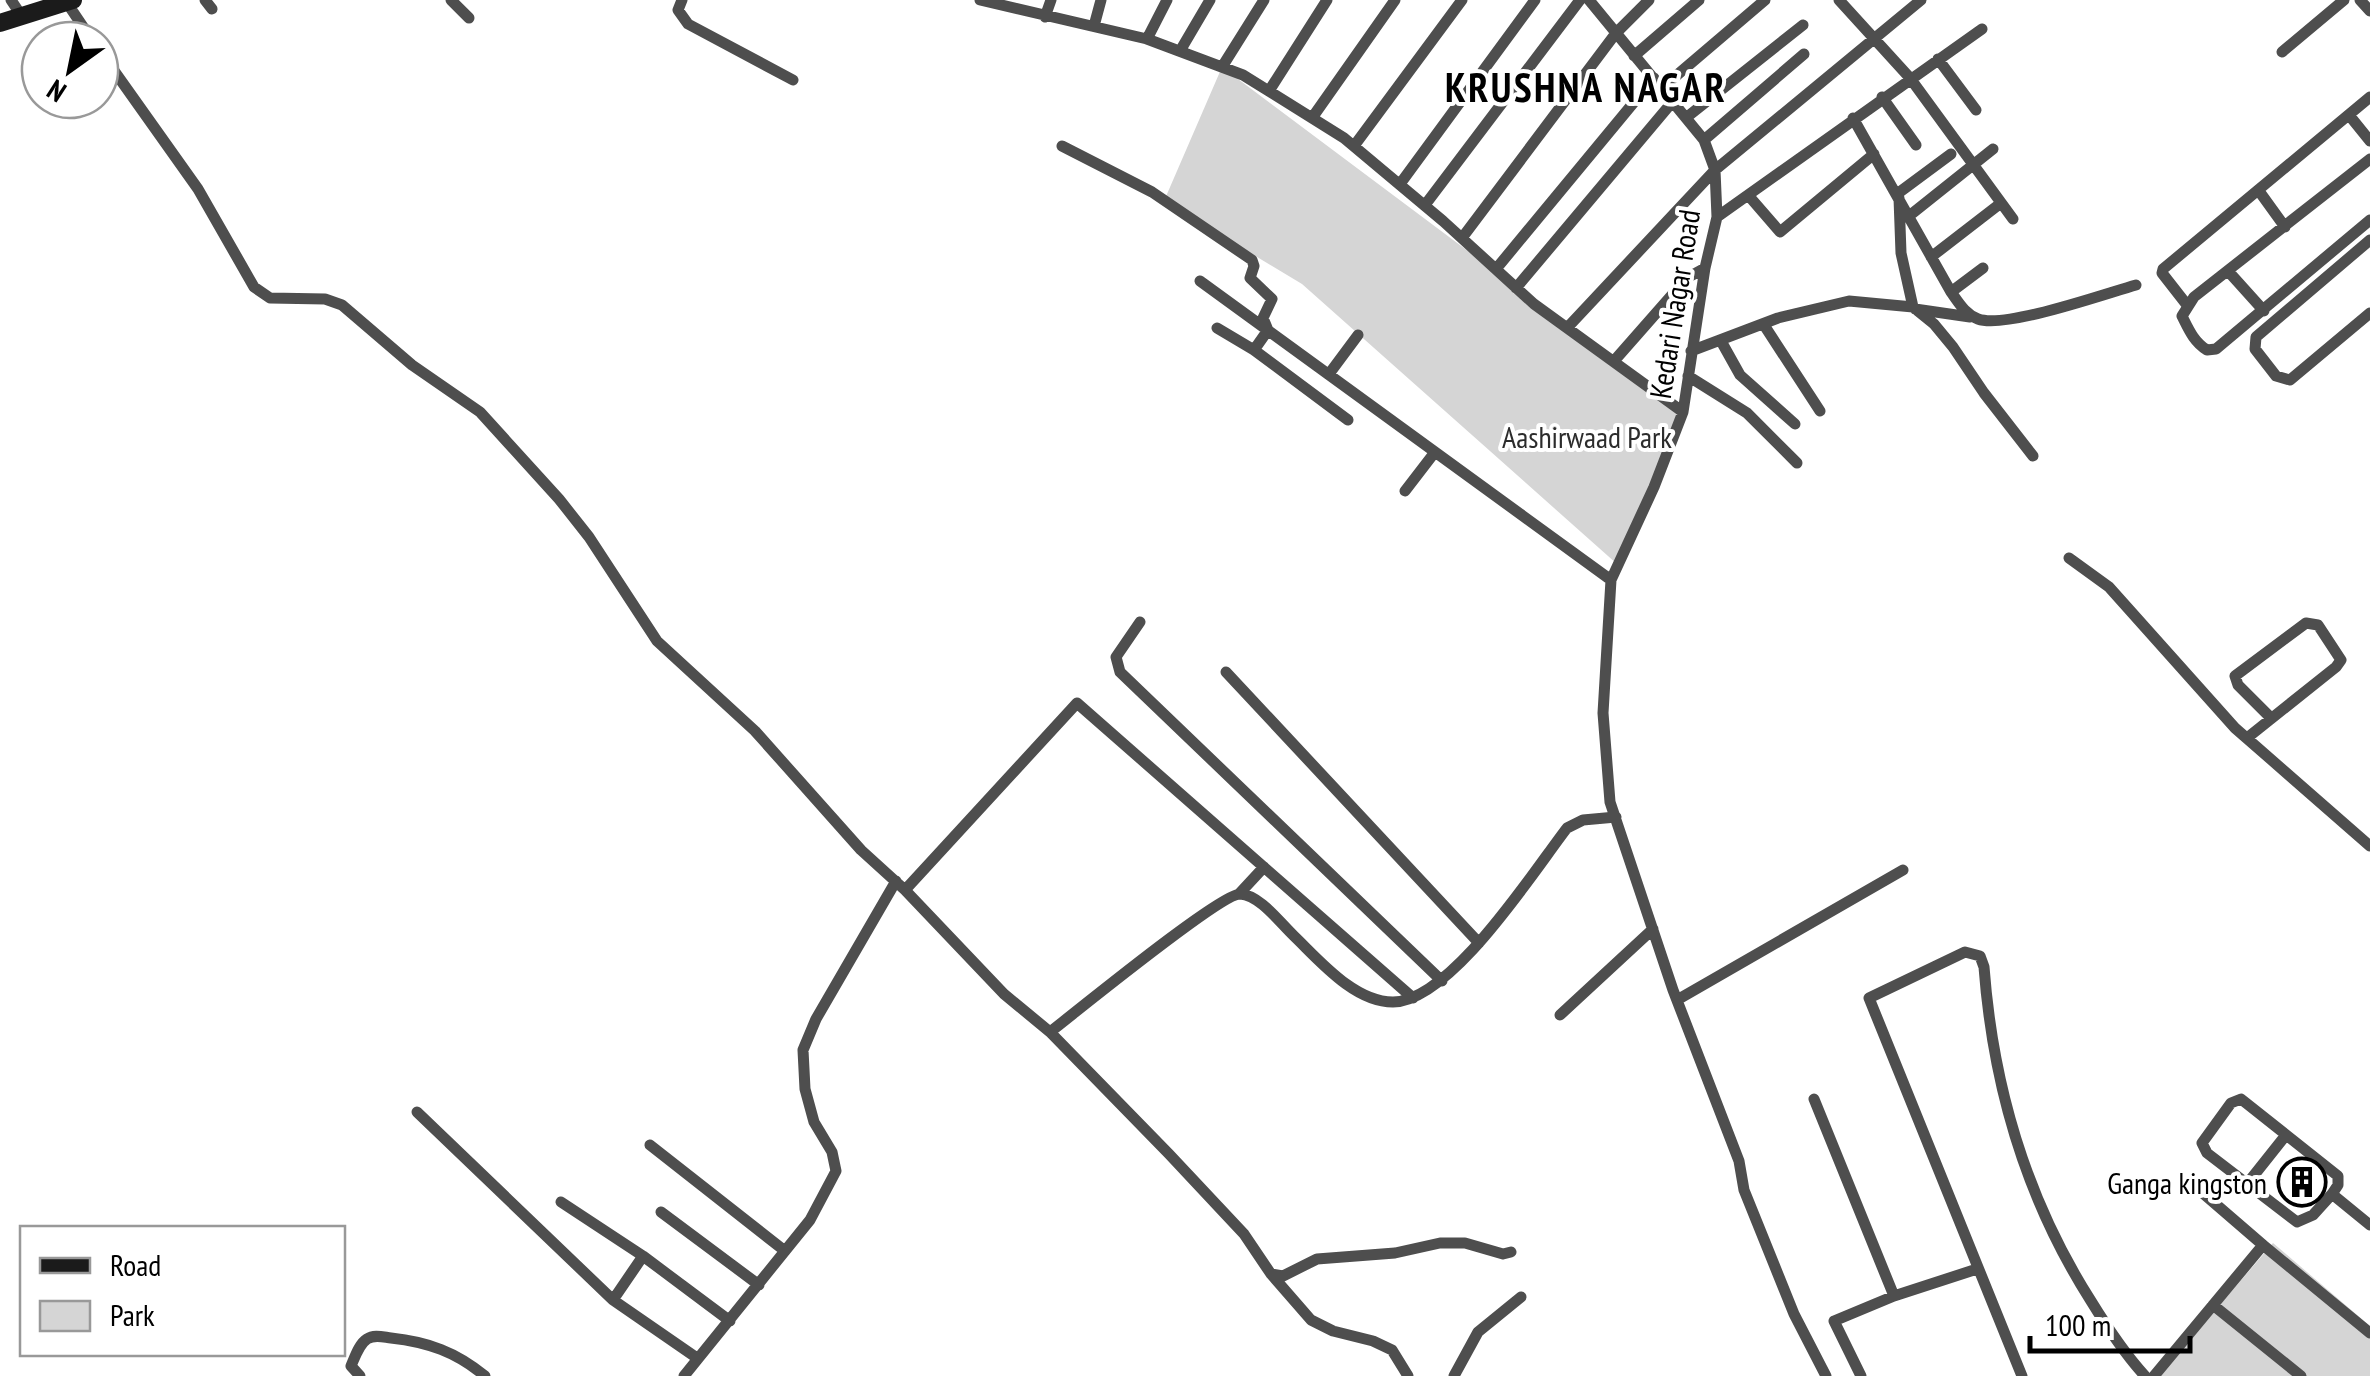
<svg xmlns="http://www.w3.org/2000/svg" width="2370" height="1376" font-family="'PT Sans Narrow',sans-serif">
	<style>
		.green { fill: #d5d5d5 }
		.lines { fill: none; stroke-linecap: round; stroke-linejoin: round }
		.minor { stroke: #4e4e4e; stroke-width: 11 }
		.secondary { stroke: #1b1b1b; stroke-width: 18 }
		.labels { text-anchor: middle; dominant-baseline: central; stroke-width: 8; stroke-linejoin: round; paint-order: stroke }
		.street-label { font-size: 30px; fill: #000; stroke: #fff }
		.park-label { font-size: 30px; fill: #2c2c2c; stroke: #fff }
		.poi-label { font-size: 30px; fill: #000; stroke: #fff; text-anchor: end }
		.district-label { font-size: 40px; font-weight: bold; letter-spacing: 2.5px; fill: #000; stroke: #fff }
	</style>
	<rect width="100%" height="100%" fill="#fff"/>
	<path class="green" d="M1222 67 1683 412 1617 564 1302 284 1164 201Z
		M2273 1243 2370 1326V1376H2159Z"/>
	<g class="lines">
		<path class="minor" d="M11 0 23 18
			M65 0 92 40
			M205 0 212 9
			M451 0 469 18
			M682 0 678 10 688 24 793 80
			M980 0 1147 39 1243 75 1344 138 1443 221 1534 304 1683 412
			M1589 0 1704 140 1715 170 1717 217 1705 268 1683 412 1654 487 1611 580 1603 713 1610 802 1673 990 1739 1161 1744 1190 1794 1314 1826 1376
			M1839 0 1910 78 2013 219
			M2360 0 2370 11
			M1045 17 1051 0
			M1094 26 1101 0
			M1147 39 1167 0
			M100 51 198 189 254 287 270 298 325 299 342 305 412 365 480 412 559 499 589 537 657 641 755 731 861 850 905 890 1004 994 1050 1032 1169 1154 1244 1234 1271 1274 1311 1320 1333 1331 1373 1341 1392 1350 1408 1376
			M1180 51 1210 0
			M2282 52 2344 0
			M1634 56 1699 0
			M1938 59 1976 110
			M1222 67 1264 0
			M1663 87 1765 0
			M1269 91 1327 0
			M1882 97 1916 145
			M2349 115 2370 141
			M1687 117 1803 25
			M1312 118 1395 0
			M1853 118 1951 292C1959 303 1965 314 1978 319 2005 329 2104 294 2136 285
			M1704 140 1804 54
			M1062 146 1152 192 1252 260 1254 266 1250 278 1272 299 1263 318 1268 330 1254 350
			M1354 146 1462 0
			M2370 159 2194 297 2182 316C2189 330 2194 342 2207 350L2216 349 2370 220
			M1400 184 1535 0
			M2259 191 2285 227
			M1897 194 1951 154
			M1748 195 1780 232 1874 154
			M1899 198 1901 253 1913 307
			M1425 205 1580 0
			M1909 216 1993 149
			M1717 217 1982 29
			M1462 238 1616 33 1649 0
			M2370 240 2256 337 2255 349 2276 376 2290 380 2370 313
			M1931 257 2001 203
			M1496 269 1654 78
			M2228 271 2264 311
			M1200 281 1611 580
			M1516 288 1674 100
			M1951 292 1983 268
			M2187 305 2162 273 2163 269 2370 97
			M1915 309 1970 317
			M1764 325 1820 411
			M1217 328 1254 350 1348 420
			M1567 328 1715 170 1921 0
			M1721 341 1740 375 1795 424
			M1691 351 1778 318 1849 301 1913 307 1934 324 1953 347 1984 393 2033 456
			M1614 361 1687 278 1705 268
			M1329 374 1358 335
			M1688 376 1747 413 1797 463
			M1405 491 1435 452
			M2069 558 2109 587 2235 728 2370 846
			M1140 622 1116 657 1120 672 1442 981
			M1226 672 1479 943
			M2247 738 2336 667 2341 660 2318 625 2306 623 2235 676 2238 685 2271 718
			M905 890 1077 703 1413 998
			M1239 894 1264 867
			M1677 1000 1903 870
			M1560 1015 1653 929
			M1050 1032C1076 1012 1220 894 1240 894 1260 895 1280 923 1294 936 1319 960 1354 1002 1393 1002 1451 1001 1533 872 1567 828L1583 820 1616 817
			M1814 1099 1894 1296
			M417 1112 613 1300 697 1358
			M650 1145 785 1251
			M2190 1182 2263 1245
			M2247 1184 2286 1135
			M2332 1194 2338 1185V1176L2241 1099 2231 1103 2202 1143 2207 1153 2297 1222 2313 1215 2332 1194 2370 1225
			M561 1202 643 1256
			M661 1212 759 1285
			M1271 1274 1283 1276 1317 1259 1395 1253 1440 1243H1465L1503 1254 1511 1252
			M613 1300 643 1256 730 1321
			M2213 1305 2301 1376
			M360 1376 351 1366C355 1357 359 1344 367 1339 374 1334 383 1337 391 1338 428 1342 456 1352 485 1376
			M684 1376 810 1220 836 1171 832 1152 814 1122 805 1089 803 1050 816 1019 896 881
			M1454 1376 1478 1332 1521 1297
			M1861 1376 1834 1321 1894 1296 1977 1269
			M2022 1376 1869 998 1965 952 1980 956 1984 967C1993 1087 2026 1199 2091 1301 2107 1327 2124 1353 2145 1376
			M2154 1376 2263 1245 2370 1333"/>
		<path class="secondary" d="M0 23 73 0"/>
	</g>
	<defs>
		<g id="building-ring" transform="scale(2.5)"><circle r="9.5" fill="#fff" stroke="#000" stroke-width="1.5"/><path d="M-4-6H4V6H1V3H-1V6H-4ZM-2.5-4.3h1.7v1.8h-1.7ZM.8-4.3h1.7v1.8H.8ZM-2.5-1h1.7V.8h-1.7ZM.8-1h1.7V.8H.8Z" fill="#000"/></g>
	</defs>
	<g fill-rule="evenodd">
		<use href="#building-ring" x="2302" y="1182"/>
	</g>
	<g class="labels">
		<g class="street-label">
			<text transform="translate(1674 304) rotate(-81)">Kedari Nagar Road</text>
		</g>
		<g class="park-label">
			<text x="1587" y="436">Aashirwaad Park</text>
		</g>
		<g class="poi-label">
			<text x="2267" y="1182">Ganga kingston</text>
		</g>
		<g class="district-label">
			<text x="1586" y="87">KRUSHNA NAGAR</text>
		</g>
	</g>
	<rect x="20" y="1226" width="325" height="130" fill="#ffffff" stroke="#999999" stroke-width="2.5"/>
	<rect x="40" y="1258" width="50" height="15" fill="#1b1b1b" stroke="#999999" stroke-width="2.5"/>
	<text x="110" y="1276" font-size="30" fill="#000000">Road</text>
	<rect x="40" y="1301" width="50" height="30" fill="#d5d5d5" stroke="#999999" stroke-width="2.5"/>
	<text x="110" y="1326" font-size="30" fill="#000000">Park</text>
	<g transform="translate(70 70) rotate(213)"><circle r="48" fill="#ffffff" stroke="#999999" stroke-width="2.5"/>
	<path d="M0-8L18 38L0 25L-18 38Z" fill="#000000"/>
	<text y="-15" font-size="28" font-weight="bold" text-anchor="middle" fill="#000000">N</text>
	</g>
	<path d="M2030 1336v15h160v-15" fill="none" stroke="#000000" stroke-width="5"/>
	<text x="2045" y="1336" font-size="30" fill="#000000" stroke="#ffffff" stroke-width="8" paint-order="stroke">100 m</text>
</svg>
